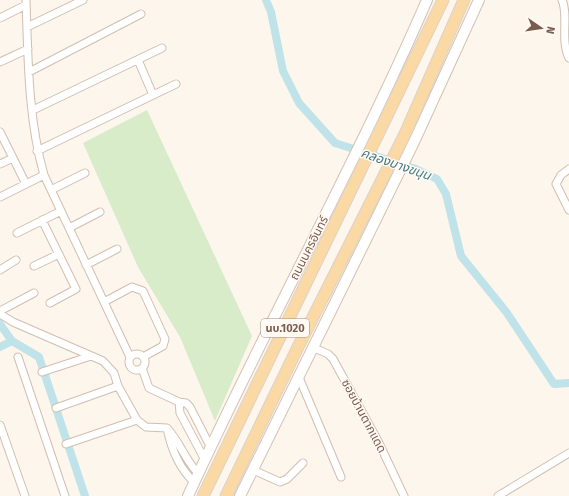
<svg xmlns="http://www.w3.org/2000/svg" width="569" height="496" font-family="'Fira Sans','Noto Sans Thai',sans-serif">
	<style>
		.green { fill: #d8ecc9 }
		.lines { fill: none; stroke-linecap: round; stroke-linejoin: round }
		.canal { stroke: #bfe3e8; stroke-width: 8 }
		.minor-casing { stroke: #d1beb0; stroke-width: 9 }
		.secondary-casing { stroke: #d6c0b0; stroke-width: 12 }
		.primary-casing { stroke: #dad1cd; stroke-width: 13 }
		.minor { stroke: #fff; stroke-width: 7 }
		.secondary { stroke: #fff; stroke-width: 10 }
		.primary { stroke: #fbd9a5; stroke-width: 11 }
		.labels { text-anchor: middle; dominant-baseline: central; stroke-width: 3; stroke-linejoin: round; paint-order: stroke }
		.shield { fill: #fffaf3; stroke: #a28b7f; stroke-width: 1 }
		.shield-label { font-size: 11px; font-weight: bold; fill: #7a5c4d }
		.street-label { font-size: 12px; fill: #7a5c4d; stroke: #fffaf3 }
		.water-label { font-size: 13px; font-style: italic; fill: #437c86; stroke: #fffaf3 }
	</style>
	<rect width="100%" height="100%" fill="#fdf6ec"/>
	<path class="green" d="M147 110 252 336 215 421 180 337 138 267 83 143Z"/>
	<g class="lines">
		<path class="canal" d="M266 0 271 12 283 71 299 103 335 143 416 169 437 179 446 194 461 256 507 313 554 384 569 383
			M0 324 12 341 39 357 85 496
			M0 347 12 341"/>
		<g class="minor-casing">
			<path id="minor" d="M26 0C28 58 28 119 44 175L130 357
				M562 0C569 15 560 40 569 58
				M0 18 26 5
				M27 27 83 0
				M138 60 153 95
				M0 62 28 49
				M29 72 141 14
				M33 110 162 48
				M0 132 26 184
				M37 151 176 84
				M0 164 13 158
				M569 169 561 175 556 184 569 210
				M51 190 85 173
				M0 197 44 175
				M42 220 76 289 50 303
				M69 228 100 212
				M17 233 61 211
				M86 265 117 249
				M34 266 59 254
				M0 270 16 260
				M104 302 132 287 143 291 165 339 163 346 143 357
				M0 311 34 293
				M0 314 13 322 103 361 114 373 118 386 137 420 146 427 167 428C180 442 185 460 198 473
				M312 347 328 354 333 359 378 441 404 496
				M129 362a8 8 0 1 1 16 0a8 8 0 1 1-16 0Z
				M18 357 65 496
				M142 368 149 388 179 402
				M42 372 91 356
				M298 375 341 477
				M56 408 118 386
				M0 425 25 496
				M167 428C171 448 179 468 194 482
				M66 444 137 420
				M205 460 180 413 179 402 186 403 190 407 211 448
				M253 470 280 482 287 479 303 463
				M498 496 569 453"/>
		</g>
		<g class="secondary-casing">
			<path id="secondary" d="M188 496C264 329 354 168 427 0
				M240 496 414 142 479 0"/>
		</g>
		<g class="primary-casing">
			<path id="primary" d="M203 496 443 0
				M226 496 297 349 404 136 464 0"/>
		</g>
		<use href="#minor" class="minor"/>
		<use href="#secondary" class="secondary"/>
		<use href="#primary" class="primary"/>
	</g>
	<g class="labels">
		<rect class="shield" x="261" y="319" width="48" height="18" rx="3"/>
		<g class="shield-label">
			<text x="285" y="328">นบ.1020</text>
		</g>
		<g class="street-label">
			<text transform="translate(309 248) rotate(-63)">ถนนนครอินทร์</text>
			<text transform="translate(364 416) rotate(62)">ซอยบ้านตากแดด</text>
		</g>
		<g class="water-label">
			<text transform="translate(396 164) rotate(19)">คลองบางขนุน</text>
		</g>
	</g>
	<g transform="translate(541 28) rotate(103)" stroke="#fffaf3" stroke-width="3" paint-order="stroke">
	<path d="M0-3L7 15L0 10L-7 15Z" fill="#7a5c4d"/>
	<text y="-6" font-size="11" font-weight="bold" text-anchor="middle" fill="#7a5c4d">N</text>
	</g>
</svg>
